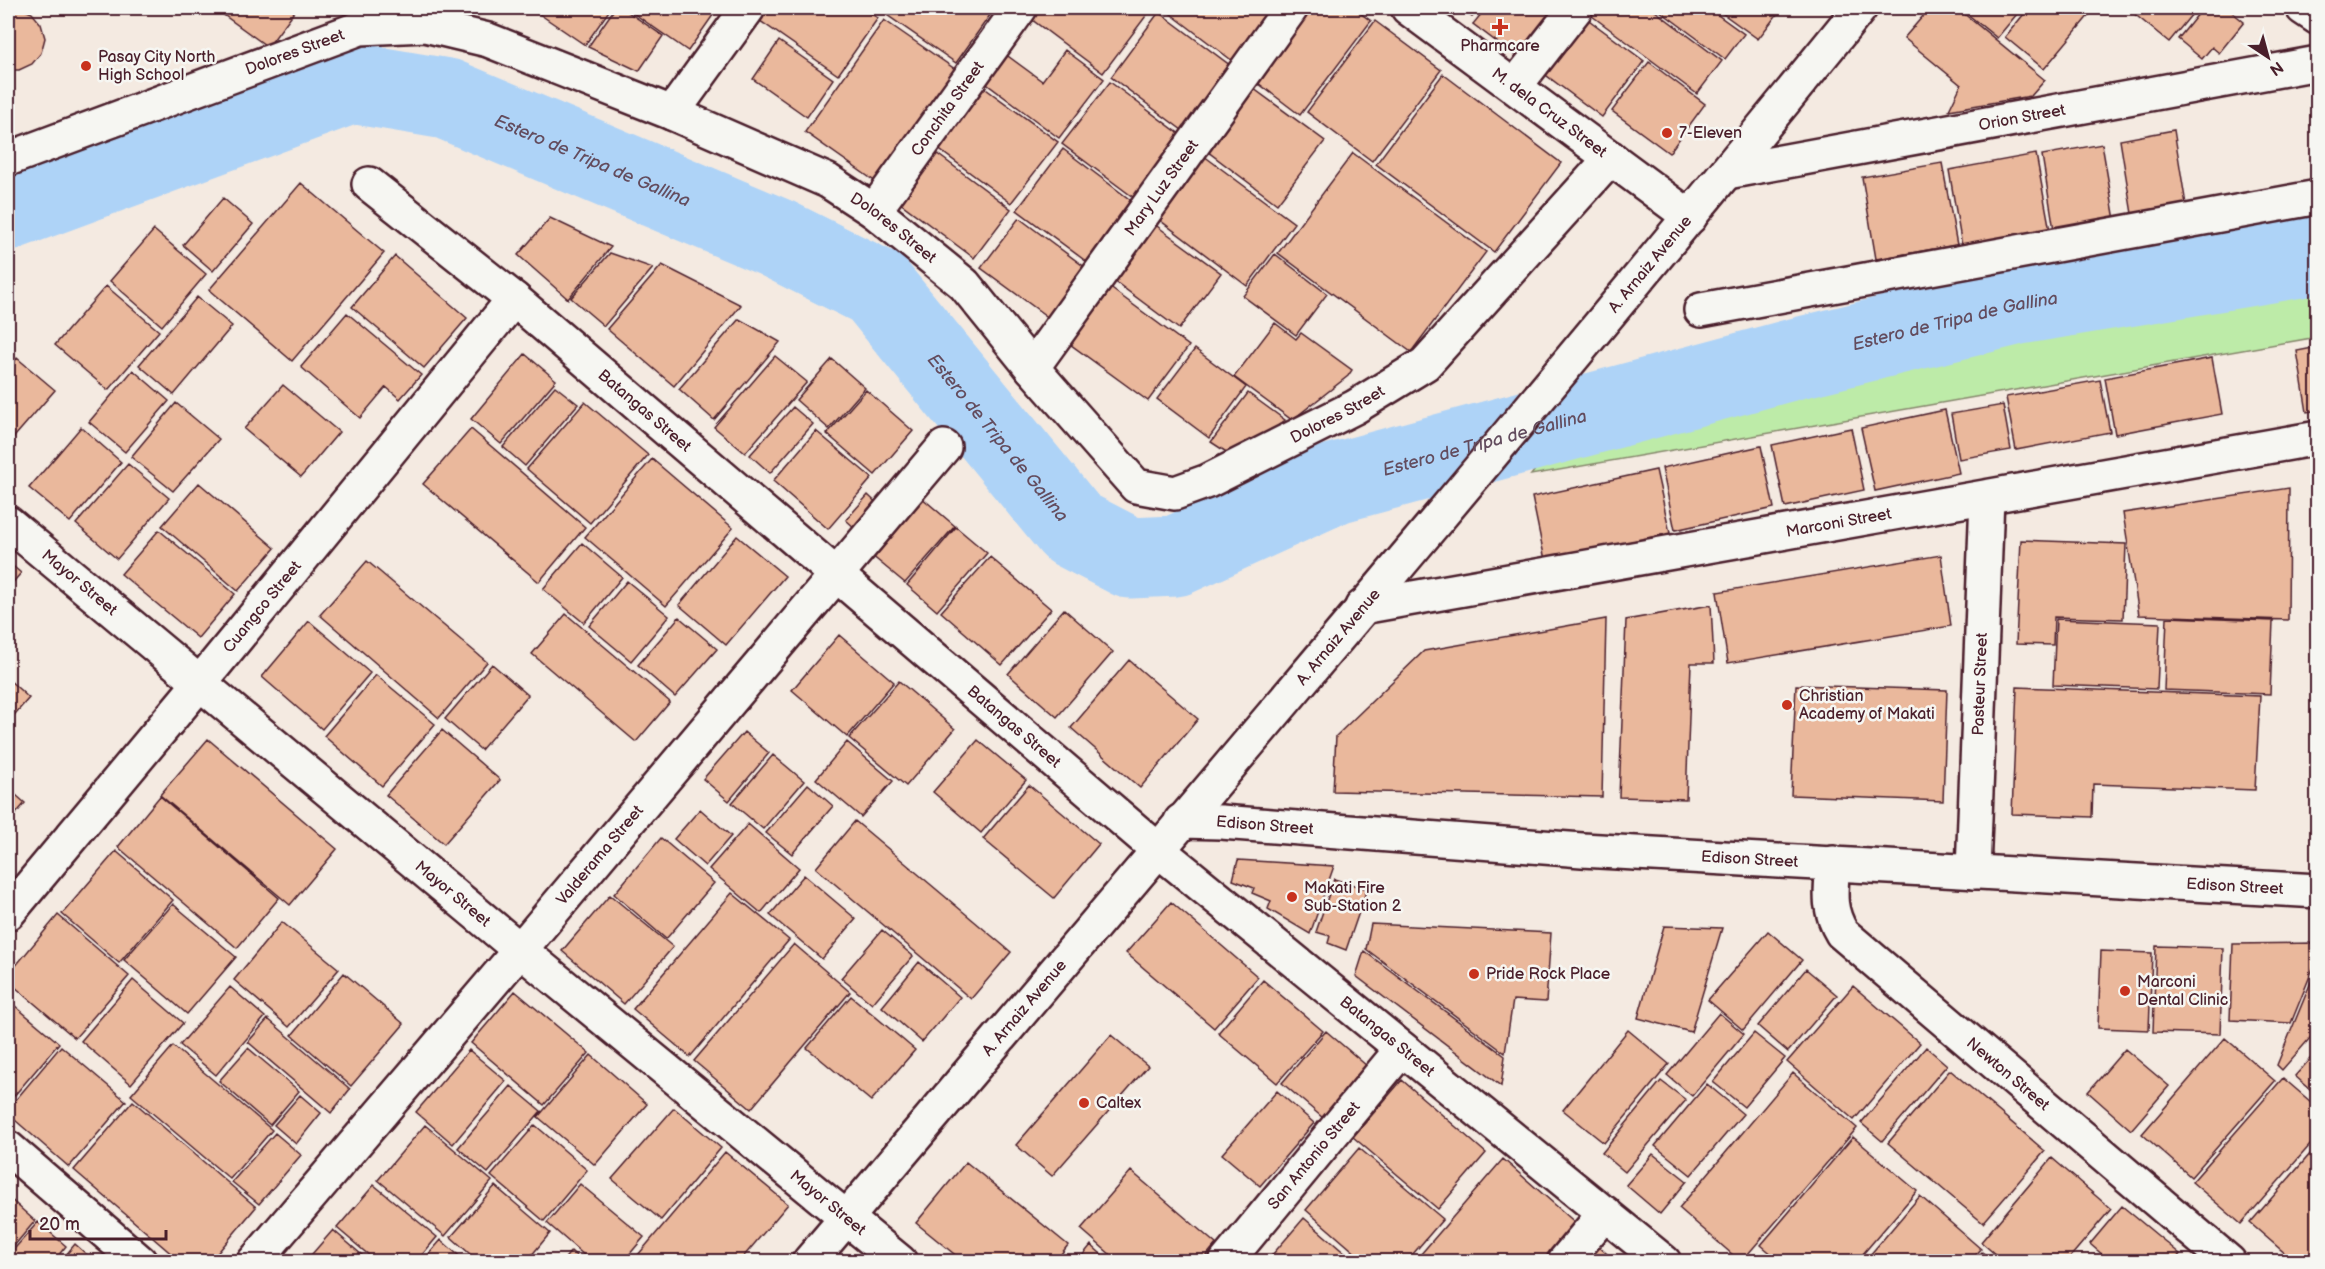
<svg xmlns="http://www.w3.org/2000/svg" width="2325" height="1269" font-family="'Balsamiq Sans',sans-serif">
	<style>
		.green { fill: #bdeba8; stroke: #84856a; stroke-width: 1.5 }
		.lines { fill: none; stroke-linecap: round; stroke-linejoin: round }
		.river { stroke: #aed3f7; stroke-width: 81 }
		.building { fill: #eab89c; stroke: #4a1f2b; stroke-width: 1.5 }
		.street-casing { stroke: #4a1f2b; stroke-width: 38 }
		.secondary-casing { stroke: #4a1f2b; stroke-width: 38 }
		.street { stroke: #f6f6f2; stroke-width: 33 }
		.secondary { stroke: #f6f6f2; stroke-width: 33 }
		.poi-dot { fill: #c8321e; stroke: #f6f6f2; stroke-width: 2 }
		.labels { text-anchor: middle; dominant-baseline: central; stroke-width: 5; stroke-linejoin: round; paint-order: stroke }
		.poi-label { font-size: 16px; fill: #4a1f2b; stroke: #f6f6f2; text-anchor: start }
		.street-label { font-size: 16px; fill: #4a1f2b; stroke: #f6f6f2 }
		.water-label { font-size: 18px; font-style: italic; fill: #634c5e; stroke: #f6f6f2 }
	</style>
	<rect width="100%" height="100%" fill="#f4eae1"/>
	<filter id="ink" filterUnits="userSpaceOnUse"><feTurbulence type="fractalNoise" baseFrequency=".0167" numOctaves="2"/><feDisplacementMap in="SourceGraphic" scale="12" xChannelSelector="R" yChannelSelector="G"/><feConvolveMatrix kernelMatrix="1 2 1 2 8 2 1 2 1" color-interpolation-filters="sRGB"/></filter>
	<g filter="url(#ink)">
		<path class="green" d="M2317 286V337L1531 475 1560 438 1842 377Z"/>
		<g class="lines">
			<path class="river" id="s1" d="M8 210 352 83 447 99 776 238 876 288 1072 528 1130 558 1176 556 1336 483 1794 359 2019 304 2318 254"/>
		</g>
		<path class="building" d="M8 8H20L32 13 41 24 45 38 41 53 32 64 19 70H8Z
			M214 8H297L268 47Z
			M533 8H611L585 45 532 9Z
			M615 8H622L663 36 639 71 588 47Z
			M626 8H718L688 51Z
			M759 8H862L878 18 838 75 753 16Z
			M893 8H995L956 63 887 15Z
			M1033 8H1143L1149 12 1103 73 1027 16Z
			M1170 8H1281L1238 65 1167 11Z
			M1303 8H1353L1371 21 1300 115 1250 77Z
			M1459 8H1480L1472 17Z
			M1486 8H1554L1563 14 1526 64 1473 24Z
			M1586 8H1651L1722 61 1697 94 1584 10Z
			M1656 8H1708L1744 34 1725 59Z
			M1715 8H1782L1758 39Z
			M1930 8H1957L2045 80 2031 96 1949 110 1961 85 1904 38Z
			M1960 8H2022L1997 38Z
			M2029 8H2095L2044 69 2005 37Z
			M2127 8H2197L2169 42Z
			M2203 8H2227L2244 22 2219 53 2212 47 2202 59 2178 39Z
			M1159 12 1235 69 1186 133 1111 77Z
			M1578 12 1644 61 1602 117 1535 67Z
			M884 20 962 74 883 187 805 132Z
			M1375 21 1441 70 1372 161 1307 112Z
			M779 41 833 79 807 117 753 79Z
			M1065 50 1104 79 1059 138 980 79 1001 51 1042 81Z
			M1649 62 1705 104 1669 153 1612 111Z
			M1443 74 1561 163 1494 252 1376 164Z
			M1110 82 1185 138 1137 200 1062 144Z
			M979 84 1058 142 1011 203 933 145Z
			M1250 86 1325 141 1277 204 1203 148Z
			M2174 130 2187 211 2133 220 2120 140Z
			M2102 144 2116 226 2055 236 2042 155Z
			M1063 149 1137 205 1091 265 1017 210Z
			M932 150 1011 209 974 258 895 199Z
			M1200 153 1294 223 1247 286 1153 215Z
			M1353 153 1486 252 1411 352 1278 253Z
			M2036 154 2050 231 1962 246 1949 170Z
			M1942 163 1957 245 1876 259 1862 177Z
			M301 183 384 253 292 361 209 290Z
			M223 198 253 224 213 271 183 245Z
			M550 218 611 247 568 299 518 255Z
			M1019 218 1090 271 1053 321 981 268Z
			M1150 221 1221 273 1179 329 1109 277Z
			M154 230 206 274 162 326 110 281Z
			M610 253 653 268 604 326 571 298Z
			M1275 254 1327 294 1296 335 1243 296Z
			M395 256 467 318 424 368 352 307Z
			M662 265 741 305 674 386 607 329Z
			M1105 284 1189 346 1148 401 1063 339Z
			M106 286 159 331 108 390 55 345Z
			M197 297 232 326 174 395 139 365Z
			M347 313 421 375 400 399 386 387 360 418 301 367Z
			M739 319 780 342 714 420 679 389Z
			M1275 323 1296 339 1301 333 1352 370 1348 376 1292 420 1234 377Z
			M2318 347V410L2307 412 2297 351Z
			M1195 349 1246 387 1209 438 1157 399Z
			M525 354 556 380 501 444 471 419Z
			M775 356 807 382 745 453 714 427Z
			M17 358 55 390 8 444V369Z
			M2212 358 2222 414 2115 434 2105 378Z
			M832 359 865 388 829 429 796 400Z
			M133 370 169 401 125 452 89 422Z
			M2100 380 2110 432 2016 450 2006 397Z
			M283 385 339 432 301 477 244 429Z
			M555 386 578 404 525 466 503 447Z
			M866 390 913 431 875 475 827 434Z
			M1248 393 1285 420 1237 459 1211 442Z
			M585 402 648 455 590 523 527 469Z
			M176 403 219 439 173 491 131 457Z
			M2003 405 2011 450 1959 459 1951 414Z
			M793 407 813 424 770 473 750 455Z
			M1945 410 1959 473 1875 491 1861 428Z
			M81 427 121 462 70 522 29 488Z
			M1851 428 1864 490 1785 507 1772 445Z
			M471 429 585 527 539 582 423 484Z
			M816 431 872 478 828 529 773 481Z
			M1761 446 1774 508 1675 530 1662 468Z
			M652 459 733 528 666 606 585 537Z
			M128 464 169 498 117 559 76 524Z
			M1656 470 1670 533 1545 560 1532 497Z
			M199 483 275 548 238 591 162 526Z
			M2289 488 2288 620 2139 615 2123 513Z
			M868 495 886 512 865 537 846 520Z
			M921 497 955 526 905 583 871 555Z
			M956 527 987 553 937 611 907 585Z
			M159 530 235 594 198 638 121 574Z
			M737 536 785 576 726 645 679 605Z
			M2021 540 2126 544 2123 619 2054 617 2053 645 2016 644Z
			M582 543 622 577 584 623 543 589Z
			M1941 555 1951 626 1728 663 1717 592Z
			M990 557 1051 609 1002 665 941 612Z
			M367 561 487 662 439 718 320 615Z
			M8 562 21 573 8 588Z
			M627 581 669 616 631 661 589 626Z
			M1711 605 1714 663H1691L1686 799 1619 797 1626 620Z
			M1064 609 1113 652 1057 717 1008 674Z
			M566 614 670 702 636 742 532 654Z
			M679 617 717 649 675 697 638 665Z
			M2167 617 2273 621 2270 694 2164 690Z
			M1606 619 1602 797 1333 791 1336 736 1424 651Z
			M2056 619 2160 623 2157 689 2053 685Z
			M309 621 370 673 322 729 262 677Z
			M839 635 894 682 847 737 792 690Z
			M1129 660 1198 719 1140 788 1071 728Z
			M492 664 528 695 481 750 445 719Z
			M376 675 435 724 382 786 324 736Z
			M8 679 29 698 8 722Z
			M899 681 955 729 906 786 849 738Z
			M1796 685 1947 690 1943 801 1791 795Z
			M2017 687 2260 696 2255 790 2093 784 2092 817 2012 814Z
			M442 730 500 780 444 844 386 795Z
			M744 732 769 753 729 801 703 779Z
			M208 739 337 849 290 905 160 795Z
			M978 740 1026 780 981 833 933 792Z
			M847 742 893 781 861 817 816 779Z
			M773 755 804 781 763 829 732 803Z
			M808 784 833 806 792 854 766 833Z
			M1029 785 1099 844 1054 898 983 839Z
			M8 788 25 803 8 823Z
			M160 796 279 898 237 948 118 847Z
			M700 809 731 836 705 866 674 839Z
			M855 821 1011 952 971 999 816 868Z
			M748 824 799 868 761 913 709 869Z
			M661 838 714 883 666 939 614 894Z
			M116 851 173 900 119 963 62 914Z
			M1238 860 1334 866 1310 934 1268 909 1271 901 1252 893 1254 888 1233 880Z
			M804 875 856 919 822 959 770 915Z
			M1334 879 1367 889 1346 950 1328 943 1330 936 1316 932Z
			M732 893 789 940 690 1057 633 1009Z
			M610 895 673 947 624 1004 562 951Z
			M1171 902 1258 977 1214 1028 1126 953Z
			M173 904 236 957 187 1014 124 960Z
			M58 915 129 976 75 1038 8 981V975Z
			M282 922 339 969 289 1027 234 980Z
			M1371 924 1551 933 1546 1002 1513 1000 1505 1053 1366 949Z
			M1664 926 1722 928 1691 1032 1638 1018Z
			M882 930 913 956 872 1004 841 978Z
			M1768 931 1802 960 1743 1030 1708 1000Z
			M2318 943V956L2291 1023 2230 1020 2233 944Z
			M794 944 850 992 751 1109 694 1061Z
			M2156 946 2223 948 2220 1034 2153 1032Z
			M1364 951 1505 1056 1501 1086 1356 976Z
			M2101 951 2152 953 2149 1030 2098 1028Z
			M919 962 960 997 922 1042 882 1007Z
			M2318 965V1029L2282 1070 2277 1065Z
			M1806 969 1837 995 1788 1052 1758 1026Z
			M344 973 404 1024 351 1086 292 1035Z
			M133 980 183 1023 131 1084 81 1041Z
			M1263 980 1323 1031 1277 1083 1218 1033Z
			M1853 986 1920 1043 1854 1120 1787 1062Z
			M230 987 265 1017 216 1075 180 1045Z
			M515 991 589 1053 544 1105 471 1043Z
			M851 996 915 1050 871 1101 807 1048Z
			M8 1000 59 1043 8 1103Z
			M1719 1013 1744 1034 1692 1096 1667 1075Z
			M268 1019 350 1089 331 1113 248 1042Z
			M1628 1030 1669 1064 1604 1143 1563 1110Z
			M1326 1031 1367 1066 1323 1118 1282 1083Z
			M1754 1033 1785 1058 1744 1107 1713 1082Z
			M1111 1035 1148 1066 1052 1176 1016 1145Z
			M2225 1038 2275 1081 2191 1177 2142 1134Z
			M61 1046 126 1101 69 1167 8 1114V1109Z
			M173 1046 272 1130 230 1179 131 1095Z
			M1926 1047 1947 1065 1882 1141 1861 1123Z
			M248 1048 299 1091 270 1125 219 1081Z
			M2125 1049 2169 1086 2131 1130 2088 1092Z
			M469 1050 506 1081 453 1144 416 1112Z
			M2318 1050V1096L2295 1076Z
			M591 1055 647 1104 595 1165 538 1117Z
			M1950 1070 2045 1151 1983 1223 1888 1143Z
			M1793 1073 1857 1128 1741 1262 1679 1208Z
			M2283 1078 2318 1108V1136L2241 1224 2192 1182Z
			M1402 1080 1486 1153 1438 1209 1353 1137Z
			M1661 1081 1686 1100 1625 1172 1602 1153Z
			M1707 1084 1743 1114 1691 1175 1655 1146Z
			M511 1086 541 1111 488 1173 458 1148Z
			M1277 1091 1314 1123 1260 1186 1222 1154Z
			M300 1095 321 1113 296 1144 274 1125Z
			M133 1101 256 1207 210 1262H181L74 1170Z
			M674 1108 721 1148 661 1220 612 1179Z
			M425 1125 492 1181 445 1236 378 1180Z
			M535 1125 587 1170 544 1221 491 1176Z
			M275 1133 301 1155 259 1204 232 1182Z
			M1853 1137 1917 1191 1856 1262H1781L1761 1245Z
			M2318 1145V1260L2316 1262H2295L2250 1223Z
			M1359 1148 1443 1219 1406 1262H1366L1306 1210Z
			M725 1152 788 1204 739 1262H632Z
			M1653 1154 1687 1181 1660 1214 1626 1185Z
			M2052 1158 2111 1209 2066 1262H2004L1981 1242Z
			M1503 1159 1578 1225 1547 1262H1414Z
			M966 1162 1068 1245 1055 1262H964L916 1223Z
			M1131 1171 1216 1244 1201 1262H1119L1081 1229Z
			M580 1184 644 1237 623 1262H592L547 1223Z
			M374 1185 437 1237 416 1262H377L337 1228Z
			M495 1186 550 1233 526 1262H479L451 1237Z
			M1920 1196 1981 1249 1970 1262H1864Z
			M8 1197 35 1221 8 1253Z
			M2122 1206 2180 1254 2174 1262H2111L2090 1244Z
			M1304 1218 1355 1262H1266Z
			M38 1222 66 1246 53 1262H8V1256Z
			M333 1230 370 1262H305Z
			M441 1240 466 1262H422Z
			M75 1244 95 1262H60Z
			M1596 1244 1616 1262H1581Z
			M1091 1245 1110 1262H1077Z
			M571 1251 583 1262H562Z
			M1982 1252 1994 1262H1974Z"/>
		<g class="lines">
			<g class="street-casing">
				<g id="street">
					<path d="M2303 8 2318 18"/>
					<path d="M1515 86 1576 8"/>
					<path d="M672 113 748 8"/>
					<path id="s2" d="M8 159 360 28 425 25 488 40 672 113 828 181 874 211 964 284 1032 368 1136 486 1175 493 1208 481 1355 407 1425 364 1611 158"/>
					<path id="s3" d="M1727 172 2318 63"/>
					<path id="s4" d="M369 184 514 299 1157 849"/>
					<path id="s5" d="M874 211 1020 8"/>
					<path d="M1701 310 2318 197"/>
					<path id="s6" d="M1032 368 1291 8"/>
					<path id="s7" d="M8 523 520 950 900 1262"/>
					<path id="s8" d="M1362 607 2318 438"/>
					<path id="s9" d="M1833 863C1831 891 1827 908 1842 933L2229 1262"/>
					<path id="s10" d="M1973 872 1987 497"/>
					<path id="s11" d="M8 913 199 684 514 299"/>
					<path d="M8 1148 140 1262"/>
					<path id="s12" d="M254 1262 520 950 944 447"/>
					<path id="s13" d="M1226 1262 1402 1049"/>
					<path d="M1564 1262 1605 1213"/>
				</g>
			</g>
			<g class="secondary-casing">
				<g id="secondary">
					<path id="s14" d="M1408 8 1690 217"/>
					<path id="s15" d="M1181 821 1221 822 1582 850 2318 891"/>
					<path id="s16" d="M1157 849 1664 1262"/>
					<path id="s17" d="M809 1262C1162 845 1517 431 1860 8"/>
				</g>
			</g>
			<use href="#street" class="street"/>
			<use href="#secondary" class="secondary"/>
		</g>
	</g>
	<g class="poi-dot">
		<path d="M1497 18h6v6h6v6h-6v6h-6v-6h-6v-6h6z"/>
		<circle cx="86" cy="66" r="6"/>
		<circle cx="1667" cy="133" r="6"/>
		<circle cx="1787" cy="705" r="6"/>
		<circle cx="1292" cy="897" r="6"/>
		<circle cx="1474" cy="974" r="6"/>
		<circle cx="2125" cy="991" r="6"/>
		<circle cx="1084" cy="1103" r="6"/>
	</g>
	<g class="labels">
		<g class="poi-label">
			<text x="1500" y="46" text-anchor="middle">Pharmcare</text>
			<text x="98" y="57">Pasay City North<tspan x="98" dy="18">High School</tspan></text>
			<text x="1679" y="133">7-Eleven</text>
			<text x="1799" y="696">Christian<tspan x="1799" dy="18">Academy of Makati</tspan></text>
			<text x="1304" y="888">Makati Fire<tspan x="1304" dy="18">Sub-Station 2</tspan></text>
			<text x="1486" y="974">Pride Rock Place</text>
			<text x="2137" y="982">Marconi<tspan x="2137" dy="18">Dental Clinic</tspan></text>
			<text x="1096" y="1103">Caltex</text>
		</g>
		<g class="street-label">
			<text stroke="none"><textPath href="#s2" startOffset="306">Dolores Street</textPath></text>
			<text stroke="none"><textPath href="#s5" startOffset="126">Conchita Street</textPath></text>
			<text stroke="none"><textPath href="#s14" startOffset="176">M. dela Cruz Street</textPath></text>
			<text stroke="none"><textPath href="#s3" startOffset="300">Orion Street</textPath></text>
			<text stroke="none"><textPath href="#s6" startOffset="222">Mary Luz Street</textPath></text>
			<text stroke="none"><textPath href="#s2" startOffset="954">Dolores Street</textPath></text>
			<text stroke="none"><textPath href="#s17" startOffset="1305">A. Arnaiz Avenue</textPath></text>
			<text stroke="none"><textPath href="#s4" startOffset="357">Batangas Street</textPath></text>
			<text stroke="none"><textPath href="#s2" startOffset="1530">Dolores Street</textPath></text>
			<text stroke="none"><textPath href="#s8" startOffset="484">Marconi Street</textPath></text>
			<text stroke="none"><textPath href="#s7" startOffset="93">Mayor Street</textPath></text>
			<text stroke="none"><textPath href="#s11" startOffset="398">Cuangco Street</textPath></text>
			<text stroke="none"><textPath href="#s17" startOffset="819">A. Arnaiz Avenue</textPath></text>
			<text stroke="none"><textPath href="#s10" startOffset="188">Pasteur Street</textPath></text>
			<text stroke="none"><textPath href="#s4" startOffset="843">Batangas Street</textPath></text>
			<text stroke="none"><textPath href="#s15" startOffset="84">Edison Street</textPath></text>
			<text stroke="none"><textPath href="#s12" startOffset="534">Valderama Street</textPath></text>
			<text stroke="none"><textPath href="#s15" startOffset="570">Edison Street</textPath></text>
			<text stroke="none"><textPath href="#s15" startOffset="1056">Edison Street</textPath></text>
			<text stroke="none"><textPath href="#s7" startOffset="579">Mayor Street</textPath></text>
			<text stroke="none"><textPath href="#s17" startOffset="333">A. Arnaiz Avenue</textPath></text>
			<text stroke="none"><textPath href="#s16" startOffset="297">Batangas Street</textPath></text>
			<text stroke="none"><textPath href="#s9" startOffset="290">Newton Street</textPath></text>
			<text stroke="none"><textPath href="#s13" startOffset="138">San Antonio Street</textPath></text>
			<text stroke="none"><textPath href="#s7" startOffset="1065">Mayor Street</textPath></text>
		</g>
		<g class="water-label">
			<text stroke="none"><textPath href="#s1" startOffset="621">Estero de Tripa de Gallina</textPath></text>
			<text stroke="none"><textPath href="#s1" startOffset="2169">Estero de Tripa de Gallina</textPath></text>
			<text stroke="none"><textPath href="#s1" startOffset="1125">Estero de Tripa de Gallina</textPath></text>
			<text stroke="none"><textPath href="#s1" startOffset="1683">Estero de Tripa de Gallina</textPath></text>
		</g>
	</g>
	<rect width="2325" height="1269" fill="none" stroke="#f6f6f2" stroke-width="30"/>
	<rect x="15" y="15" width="2295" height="1239" fill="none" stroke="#4a1f2b" stroke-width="2" filter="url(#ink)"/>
	<g transform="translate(2268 57) rotate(144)" stroke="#f6f6f2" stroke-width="4.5" paint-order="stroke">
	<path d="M0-4.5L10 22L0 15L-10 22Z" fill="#4a1f2b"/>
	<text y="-9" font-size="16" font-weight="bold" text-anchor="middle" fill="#4a1f2b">N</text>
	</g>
	<path d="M30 1230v9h136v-9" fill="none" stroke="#4a1f2b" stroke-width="3"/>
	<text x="39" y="1230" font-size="18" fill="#4a1f2b" stroke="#f6f6f2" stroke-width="4.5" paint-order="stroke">20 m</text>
</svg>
